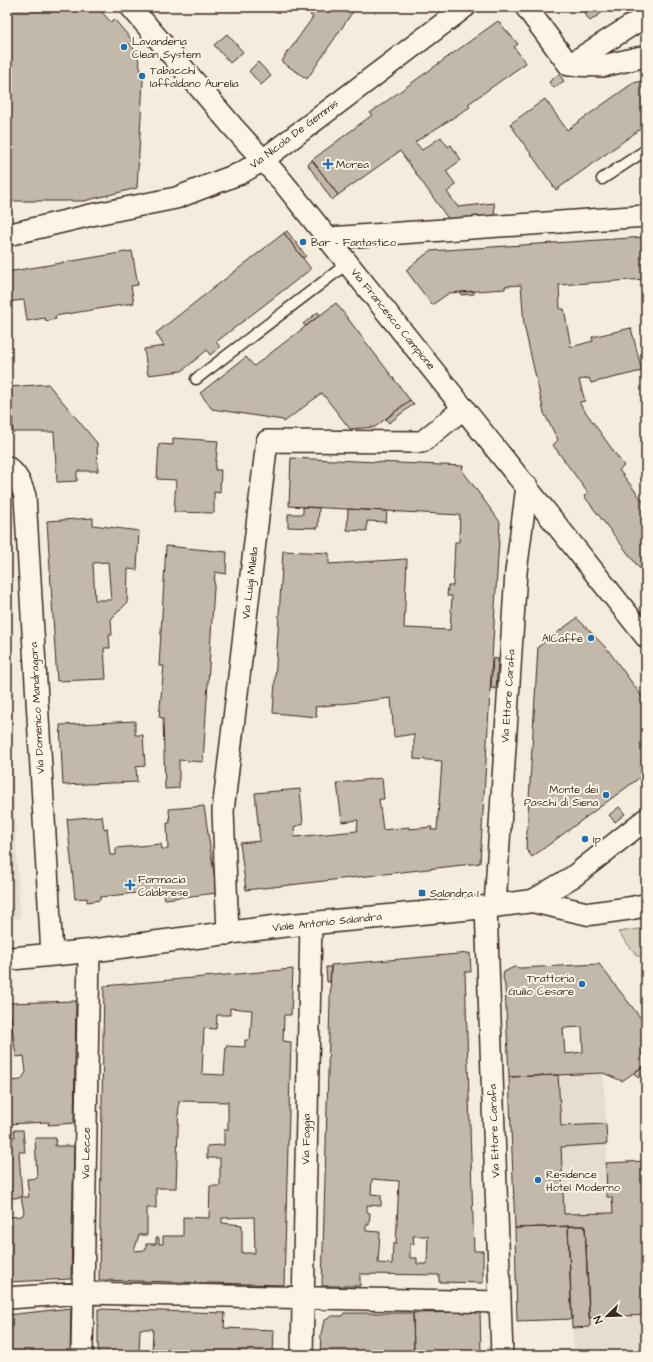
<svg xmlns="http://www.w3.org/2000/svg" width="653" height="1362" font-family="'Architects Daughter',sans-serif">
	<style>
		.built { fill: #e5ddce }
		.green { fill: #d6cdbd; stroke: #887c6e }
		.building { fill: #c3b9aa; stroke: #3b2a1e; fill-rule: evenodd }
		.lines { fill: none; stroke-linecap: round; stroke-linejoin: round }
		.lane-casing { stroke: #3b2a1e; stroke-width: 13 }
		.street-casing { stroke: #3b2a1e; stroke-width: 24 }
		.secondary-casing { stroke: #3b2a1e; stroke-width: 25 }
		.lane { stroke: #fcf5e5; stroke-width: 10 }
		.street { stroke: #fcf5e5; stroke-width: 21 }
		.secondary { stroke: #fcf5e5; stroke-width: 22 }
		.poi-dot { fill: #1f6fb2; stroke: #fcf5e5; stroke-width: 1.5 }
		.labels { text-anchor: middle; dominant-baseline: central; stroke-width: 4; stroke-linejoin: round; paint-order: stroke }
		.poi-label { font-size: 11px; fill: #3b2a1e; stroke: #fcf5e5; text-anchor: start }
		.street-label { font-size: 11px; fill: #3b2a1e; stroke: #fcf5e5 }
	</style>
	<rect width="100%" height="100%" fill="#f4eddd"/>
	<filter id="ink" filterUnits="userSpaceOnUse"><feTurbulence type="fractalNoise" baseFrequency=".025" numOctaves="2"/><feDisplacementMap in="SourceGraphic" scale="8" xChannelSelector="R" yChannelSelector="G"/><feConvolveMatrix kernelMatrix="1 2 1 2 8 2 1 2 1" color-interpolation-filters="sRGB"/></filter>
	<g filter="url(#ink)">
		<path class="built" d="M7 655 20 918 7 919Z
			M603 1073 607 1144 606 1163 646 1161V1355H519V1351L574 1348 568 1226 515 1228 509 1077Z"/>
		<path class="green" d="M646 928V951L638 957 618 932Z"/>
		<path class="building" d="M7 7H97L111 22 114 19 132 40 129 43 137 53 143 81 137 188 84 201H7Z
			M319 7H356L307 79 282 62 288 50 289 51 313 17 310 15Z
			M575 7H610L590 21 581 8 577 11Z
			M498 21 518 44 514 47 526 63 468 104 470 107 415 142 422 150 441 137 448 147 451 145 461 160 446 171 456 185 447 192 458 207 494 203 495 217 449 220 400 151 338 195 312 160 372 115 370 113Z
			M227 34 243 52 230 63 214 45Z
			M258 62 271 76 261 85 249 71Z
			M559 74 564 81 554 88 549 82Z
			M646 80V125L556 190 510 124 545 99 567 130 633 83Z
			M312 160 338 195 332 200 308 165Z
			M287 231 306 256 303 258 284 233Z
			M284 233 311 269 216 342 220 347 210 355 207 350 182 371 148 375 144 349 164 346 156 333Z
			M646 237V279L559 285 560 309H564L571 347 593 341 592 337 631 328 642 371 591 383 589 378 579 380 585 401 580 402V404L624 466 619 470 646 505V577L584 496 588 493 553 445 558 440 544 413 524 325 521 285 505 286V289L449 293 432 305 406 270 430 251Z
			M132 251 138 285 131 286 134 303 55 316 56 319 46 321 45 318 27 321 24 300 7 302V272Z
			M474 291V294L461 295V292Z
			M336 303 410 400 375 427 350 429 322 393 284 422 283 420 212 409 200 393 246 357 254 366Z
			M318 312 320 315 306 326 303 324Z
			M48 384 97 443 98 471H77V481L57 482 54 432H13L10 387Z
			M410 400 414 404 389 423 386 419Z
			M173 438 218 441 215 470H221L220 493 214 492V513L174 512 176 480 157 479 159 444 173 445Z
			M291 458 463 466 462 470 500 522 480 863 246 890 240 843 260 841 255 793 300 789 303 824 294 827 295 837 357 831 358 820 342 822 337 783 382 778 384 799H379L383 830 409 827V829L432 827 431 830H437L442 761 414 759V734L394 737 391 698 315 707 317 717 273 713 283 551 329 553V564L407 559 404 628 450 630 452 596H447L448 586H453L455 542H459L460 515 289 506Z
			M303 507 319 508 318 528 288 527V514H303Z
			M348 509 387 511 386 522 367 521V531L347 530Z
			M93 518V525L139 531 137 570 128 569 127 603 111 619 112 635H109L110 648H104L106 679 57 681 47 521ZM108 562 111 600H95L93 563Z
			M166 546 227 552 226 574 215 572 203 762 179 760V788L165 789 163 718 159 717 164 666H159Z
			M577 618 608 650 646 702V773L532 857 526 849 538 647Z
			M493 658 498 659 496 689 491 688Z
			M135 721V735H143L145 766 136 767 137 782 63 785 60 725Z
			M204 806 217 893 165 899 163 890 100 897V900L87 902V898L75 899 67 819 102 816 104 829 107 828 110 855H116V848L161 844 162 849H168L167 823H170L169 809Z
			M619 807 625 814 615 822 609 815Z
			M470 953 471 972H465L474 1251H483V1283L439 1282V1275L360 1274V1286H322L331 965ZM372 1179 399 1181 396 1244H393L392 1264 378 1263 380 1232 366 1231V1225H369L370 1213 367 1212V1205L381 1206V1195L371 1194ZM413 1236H428L427 1264H417V1258H410V1244H414Z
			M599 964 646 1025V1064L622 1081 603 1073 509 1077 505 986 503 977 504 972 514 967 520 968ZM582 1027 583 1052 565 1054 563 1028Z
			M326 967H331L330 982H327Z
			M293 969 291 1015H284L283 1041 291 1042 284 1285 99 1280 104 986ZM230 1008 252 1010 250 1040H245V1047L226 1046 224 1075 202 1074 204 1028 216 1029 217 1015H230ZM179 1101 228 1102V1130H224V1145L207 1146V1158H220V1186H210L209 1218 183 1217V1236H163V1244H159V1238H156V1244H146V1250L134 1251 139 1235H147V1208H156V1188H176ZM254 1217 255 1253H242V1225L222 1223V1218Z
			M76 1001 74 1123 48 1125 49 1122 7 1124V1081L21 1080 26 1072 24 1056 16 1057 9 1003Z
			M646 1064V1072L638 1078 634 1073Z
			M558 1075 561 1126 606 1124 607 1144 561 1147 564 1214 613 1213 612 1197H607L606 1163 646 1161V1315L589 1318 585 1226 515 1228 509 1077Z
			M14 1130H23L25 1152H19L22 1197H29L27 1179 37 1178 35 1138H56L55 1146H74L71 1279 7 1282V1222H10V1217L22 1216 24 1212 21 1197 7 1199V1137H15Z
			M568 1226 572 1319 517 1321 515 1228Z
			M568 1226H585L590 1327 572 1328Z
			M71 1308 70 1355H24V1352L7 1353V1315Z
			M98 1309 225 1313 224 1328 274 1330 273 1355 152 1354 153 1329H140L139 1355H98Z
			M480 1312 481 1355H412V1353H414L413 1313Z
			M344 1313H413L414 1353 378 1355 373 1351 368 1355H320L321 1334 324 1321 332 1316H342Z"/>
		<g class="lines">
			<g class="lane-casing">
				<path id="lane" d="M602 179 646 150
					M196 379 348 263"/>
			</g>
			<g class="street-casing">
				<path id="street" d="M131 7 233 127 282 181 646 637
					M526 7 569 65 603 66 646 56
					M569 65 646 16
					M7 235 91 215 176 198 241 173 263 160 465 7
					M329 238 646 216
					M7 467C17 474 21 484 25 496L52 954
					M532 901 574 876 646 819
					M495 906 516 572 527 486
					M486 907 502 1355
					M228 934 223 811 267 441 422 442 464 408
					M7 1298 83 1293 500 1302
					M82 1355 89 951
					M302 1355 311 924"/>
			</g>
			<g class="secondary-casing">
				<path id="secondary" d="M7 959 89 951 281 926 486 907 532 901 589 914 632 908 646 905"/>
			</g>
			<use href="#lane" class="lane"/>
			<use href="#street" class="street"/>
			<use href="#secondary" class="secondary"/>
		</g>
	</g>
	<g class="poi-dot">
		<circle cx="124" cy="47" r="4"/>
		<circle cx="142" cy="76" r="4"/>
		<path d="M326 158h4v4h4v4h-4v4h-4v-4h-4v-4h4z"/>
		<circle cx="303" cy="242" r="4"/>
		<circle cx="591" cy="638" r="4"/>
		<circle cx="606" cy="795" r="4"/>
		<circle cx="585" cy="839" r="4"/>
		<path d="M128 879h4v4h4v4h-4v4h-4v-4h-4v-4h4z"/>
		<rect x="418" y="889" width="8" height="8" rx="2"/>
		<circle cx="582" cy="984" r="4"/>
		<circle cx="538" cy="1180" r="4"/>
	</g>
	<g class="labels">
		<g class="poi-label">
			<text x="132" y="41">Lavanderia<tspan x="132" dy="13">Clean System</tspan></text>
			<text x="150" y="70">Tabacchi<tspan x="150" dy="13">Iaffaldano Aurelia</tspan></text>
			<text x="336" y="164">Morea</text>
			<text x="311" y="242">Bar - Fantastico</text>
			<text x="583" y="638" text-anchor="end">AlCaffè</text>
			<text x="598" y="789" text-anchor="end">Monte dei<tspan x="598" dy="13">Paschi di Siena</tspan></text>
			<text x="593" y="839">Ip</text>
			<text x="138" y="879">Farmacia<tspan x="138" dy="13">Calabrese</tspan></text>
			<text x="430" y="893">Salandra I</text>
			<text x="574" y="978" text-anchor="end">Trattoria<tspan x="574" dy="13">Guilio Cesare</tspan></text>
			<text x="546" y="1174">Residence<tspan x="546" dy="13">Hotel Moderno</tspan></text>
		</g>
		<g class="street-label">
			<text transform="translate(294 134) rotate(-37)">Via Nicola De Gemmis</text>
			<text transform="translate(393 319) rotate(51)">Via Francesco Campione</text>
			<text transform="translate(250 583) rotate(-83)">Via Luigi Milella</text>
			<text transform="translate(508 696) rotate(-86)">Via Ettore Carafa</text>
			<text transform="translate(37 708) rotate(-93)">Via Domenico Mandragora</text>
			<text transform="translate(327 922) rotate(-6)">Viale Antonio Salandra</text>
			<text transform="translate(494 1131) rotate(-92)">Via Ettore Carafa</text>
			<text transform="translate(306 1139) rotate(-89)">Via Foggia</text>
			<text transform="translate(86 1153) rotate(-89)">Via Lecce</text>
		</g>
	</g>
	<rect width="653" height="1362" fill="none" stroke="#fcf5e5" stroke-width="24"/>
	<rect x="12" y="12" width="629" height="1338" fill="none" stroke="#3b2a1e" stroke-width="1.5" filter="url(#ink)"/>
	<g transform="translate(607 1316) rotate(247)" stroke="#fcf5e5" stroke-width="3" paint-order="stroke">
	<path d="M0-3L7 15L0 10L-7 15Z" fill="#3b2a1e"/>
	<text y="-6" font-size="11" font-weight="bold" text-anchor="middle" fill="#3b2a1e">N</text>
	</g>
</svg>
